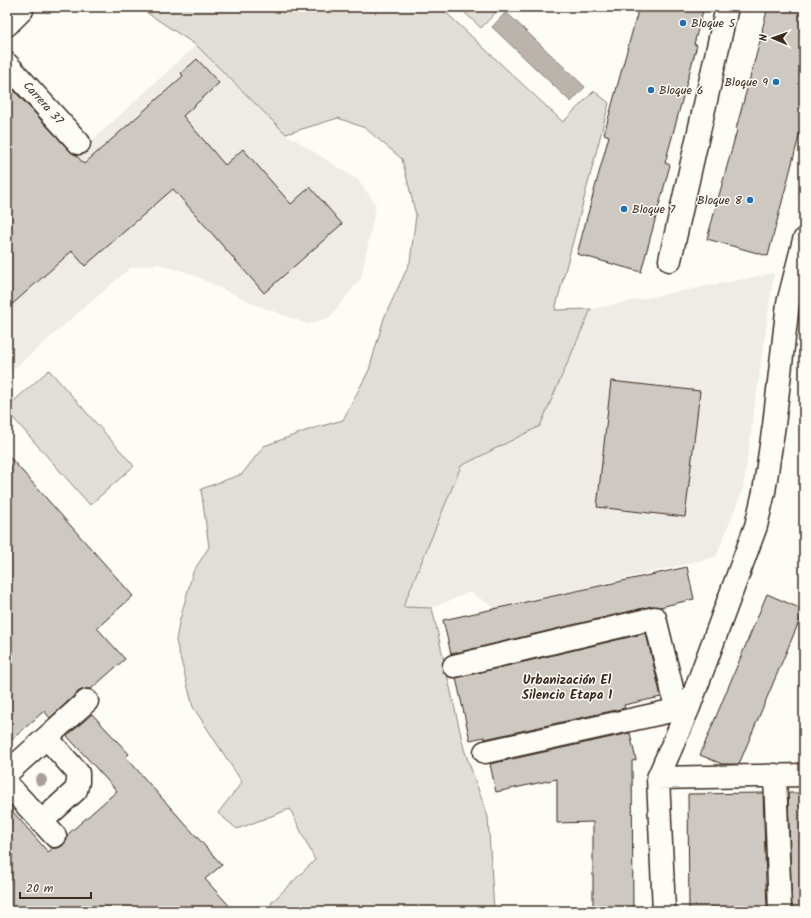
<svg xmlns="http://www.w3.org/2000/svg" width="811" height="918" font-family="Kalam,sans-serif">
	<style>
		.built { fill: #efece7 }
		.green { fill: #e1ded7; stroke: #8e847a }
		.water { fill: #bbb4ad; stroke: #887d74 }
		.building { fill: #cdc8c2; stroke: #3b2a1e }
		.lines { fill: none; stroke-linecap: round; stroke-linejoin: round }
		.minor-casing { stroke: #3b2a1e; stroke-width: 25 }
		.minor { stroke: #fdfcf7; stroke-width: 22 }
		.tree { fill: #a9a199 }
		.poi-dot { fill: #1f6fb2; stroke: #fdfcf7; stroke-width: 1.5 }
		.labels { text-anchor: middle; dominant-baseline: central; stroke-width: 3; stroke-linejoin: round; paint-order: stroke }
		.poi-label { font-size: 12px; fill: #3b2a1e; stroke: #fdfcf7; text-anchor: start }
		.street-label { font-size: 12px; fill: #3b2a1e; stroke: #fdfcf7 }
		.neighbourhood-label { font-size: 13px; font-weight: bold; fill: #3b2a1e; stroke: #fdfcf7 }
	</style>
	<rect width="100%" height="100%" fill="#fdfcf7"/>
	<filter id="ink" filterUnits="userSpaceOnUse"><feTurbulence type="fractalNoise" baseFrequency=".025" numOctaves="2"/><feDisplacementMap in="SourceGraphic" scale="8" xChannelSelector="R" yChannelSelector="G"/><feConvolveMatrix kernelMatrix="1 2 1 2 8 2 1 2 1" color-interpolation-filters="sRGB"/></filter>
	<g filter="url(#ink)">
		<path class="built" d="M196 45 286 134 358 180 376 205 361 278 330 317 308 324 256 305 189 273 158 264 130 268 7 375V219Z
			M774 273 743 489 716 557 496 609 470 592 432 608 403 607 461 466 540 426 591 309Z"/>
		<path class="green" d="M138 7H440L563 122 594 91 609 103 555 310 591 309 540 426 461 466 403 607 432 608 464 749 488 817 494 911H274L271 903 315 860 290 809 237 829 218 813 242 782 193 707 176 641 179 623 193 572 209 547 201 489 242 474 264 446 311 429 343 420 369 370 384 318 410 262 416 215 402 159 365 128 338 118 286 134 196 45Z
			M459 7H501L481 28Z
			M49 370 134 466 90 505 7 411V407Z"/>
		<path class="water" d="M506 12 585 87 571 102 492 27Z"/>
		<path class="building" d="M639 7H704L694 44 697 45 665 163 670 165 641 272 577 254 609 136 604 134Z
			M768 7H804V117L768 256 707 239 737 130 736 129 763 30H762Z
			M197 59 219 83 183 116 225 165 243 149 291 204 310 187 342 224 264 293 173 189 85 266 72 251 7 309V83L70 151 76 155 84 164 183 76 181 73Z
			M611 381 700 391 685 517 597 507Z
			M7 454 133 596 97 628 125 659 91 689H85L79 691 50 718 44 711 7 744Z
			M687 567 694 599 660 607 652 606 451 654 443 620Z
			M767 594 804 610 739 764H722L700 755Z
			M646 633 661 697 624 705 625 708 485 739 484 737 470 740 456 678Z
			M92 714 129 754 126 757 152 787 222 865 205 879 234 911H7V805L48 852 53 848H58L63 845 67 840V835L117 791 67 736Z
			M630 733 636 760 632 761 633 911H593V822L557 823V779L496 792 490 764Z
			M763 793 767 911H689L688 794Z
			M788 793H804V911H792Z"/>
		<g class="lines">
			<g class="minor-casing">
				<path id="minor" d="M7 25 22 10V7
					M7 64 79 143
					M670 260 727 7
					M454 666 655 618 671 684 676 709
					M485 752 689 707
					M7 773 87 701
					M775 775 780 911
					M658 778 804 775
					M7 784 55 836
					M41 822 76 790 78 782V773L47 738
					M664 911 658 778 689 707 756 526 764 492 774 425 788 303 804 240"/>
			</g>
			<use href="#minor" class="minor"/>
		</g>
		<circle class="tree" cx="41" cy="780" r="6"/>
	</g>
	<g class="poi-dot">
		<circle cx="683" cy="23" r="4"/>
		<circle cx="776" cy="82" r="4"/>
		<circle cx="651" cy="90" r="4"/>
		<circle cx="750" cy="200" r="4"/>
		<circle cx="624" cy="209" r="4"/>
	</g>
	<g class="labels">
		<g class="poi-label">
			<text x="691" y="23">Bloque 5</text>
			<text x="768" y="82" text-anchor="end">Bloque 9</text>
			<text x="659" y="90">Bloque 6</text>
			<text x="742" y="200" text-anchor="end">Bloque 8</text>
			<text x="632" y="209">Bloque 7</text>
		</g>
		<g class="street-label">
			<text transform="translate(43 103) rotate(48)">Carrera 37</text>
		</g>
		<g class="neighbourhood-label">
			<text x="567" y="680">Urbanización El<tspan x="567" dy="15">Silencio Etapa 1</tspan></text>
		</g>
	</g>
	<rect width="811" height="918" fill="none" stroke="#fdfcf7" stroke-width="24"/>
	<rect x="12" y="12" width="787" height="894" fill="none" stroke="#3b2a1e" stroke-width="1.5" filter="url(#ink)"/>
	<g transform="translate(773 38) rotate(272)" stroke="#fdfcf7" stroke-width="3" paint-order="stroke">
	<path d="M0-3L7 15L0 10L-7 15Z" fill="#3b2a1e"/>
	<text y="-6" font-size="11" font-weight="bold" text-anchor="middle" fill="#3b2a1e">N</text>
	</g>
	<path d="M20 892v6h71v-6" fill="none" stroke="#3b2a1e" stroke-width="2"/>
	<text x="26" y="892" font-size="12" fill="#3b2a1e" stroke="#fdfcf7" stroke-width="3" paint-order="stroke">20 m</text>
</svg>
